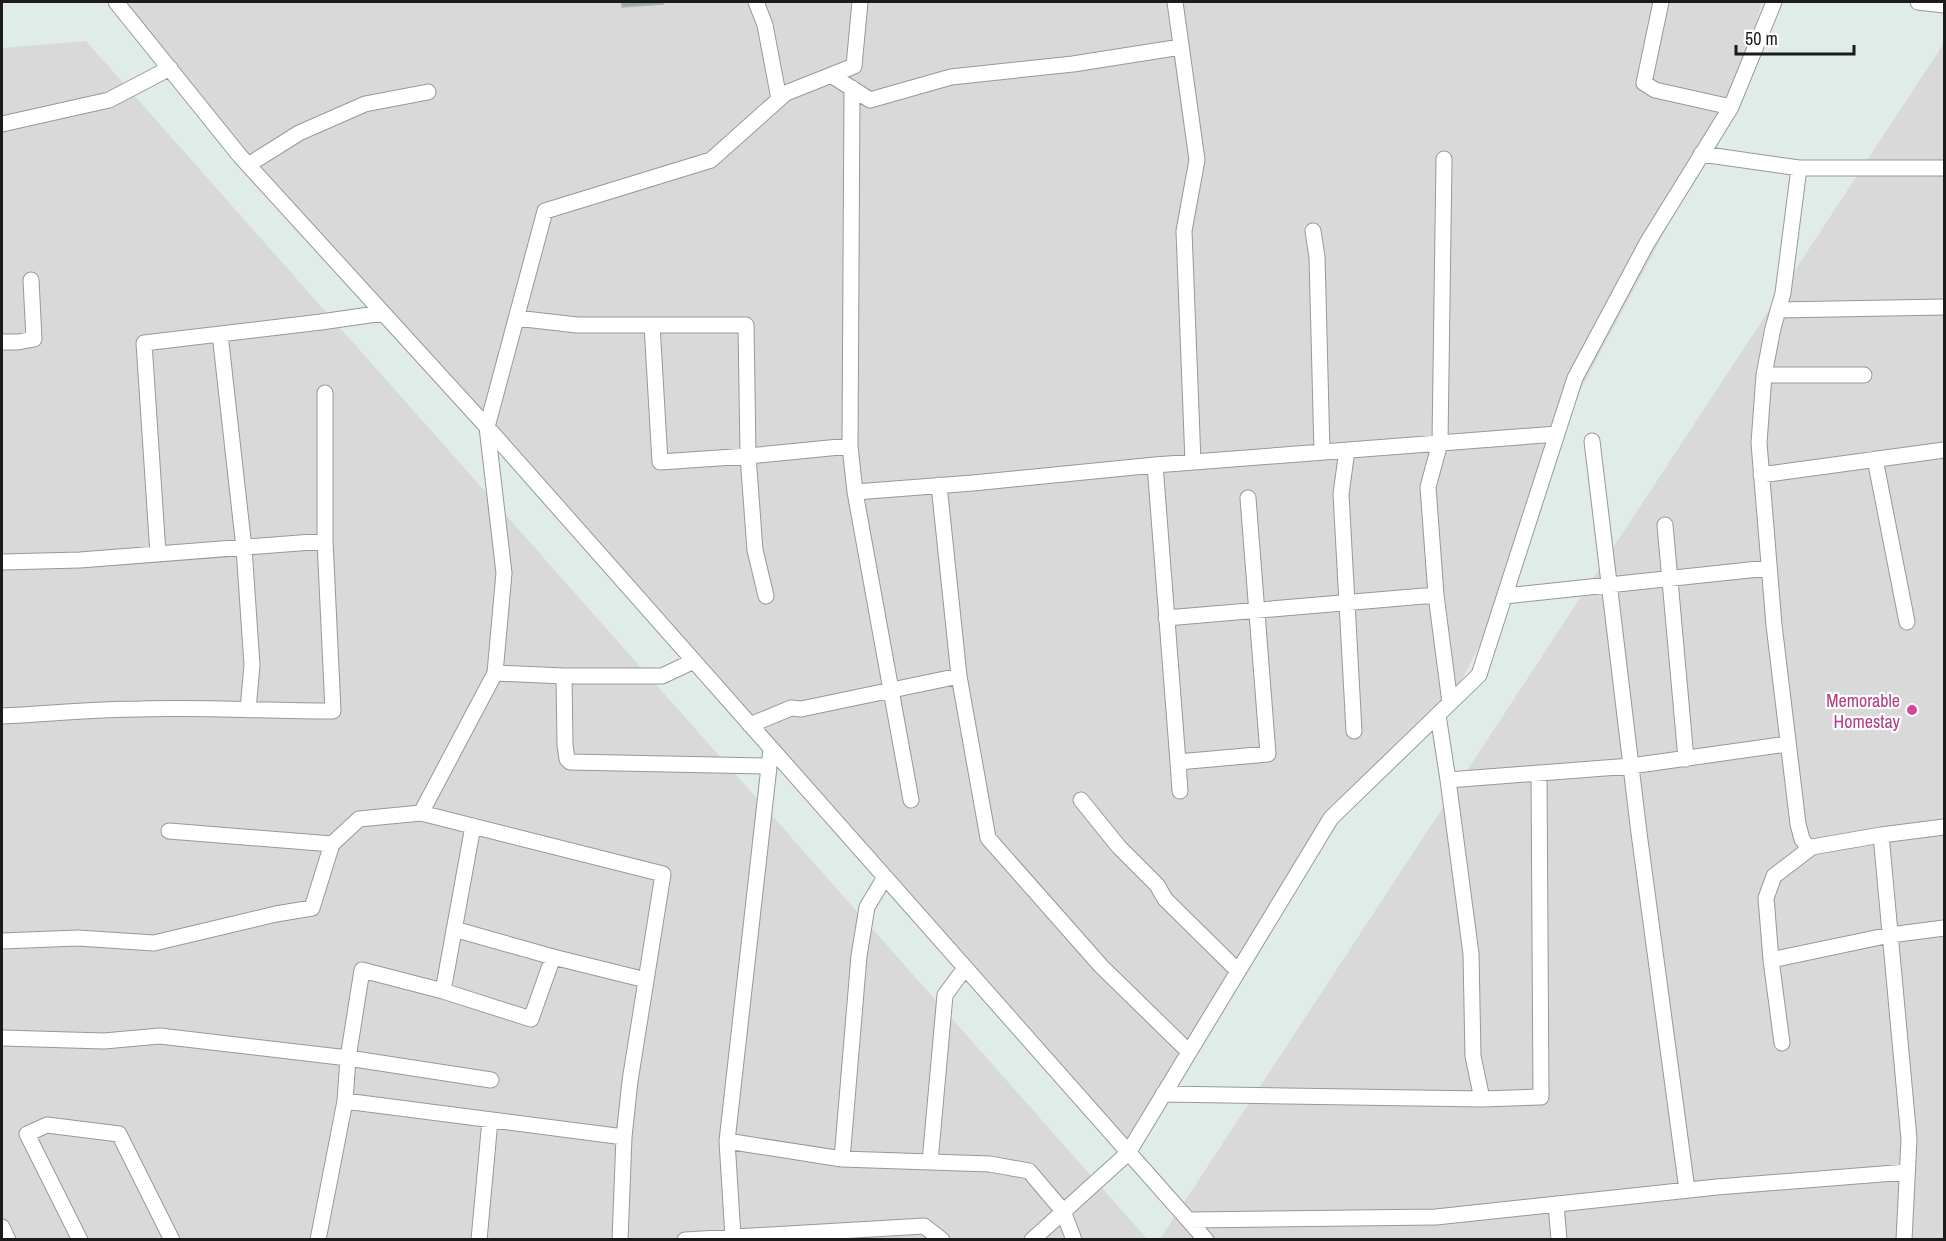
<svg xmlns="http://www.w3.org/2000/svg" width="1946" height="1241" font-family="'Archivo Narrow',sans-serif">
	<style>
		.residential { fill: #d8d9d8 }
		.building { fill: #a0ada5; stroke: #a4bdae; stroke-width: 1.5 }
		.lines { fill: none; stroke-linecap: round; stroke-linejoin: round }
		.minor-casing { stroke: #989898; stroke-width: 17 }
		.minor { stroke: #fff; stroke-width: 15 }
		.hotel-dot { fill: #d1479c; stroke: #fff; stroke-width: 2 }
		.labels { text-anchor: middle; dominant-baseline: central; stroke-width: 4.5; stroke-linejoin: round; paint-order: stroke }
		.hotel-label { font-size: 18px; fill: #b23c85; stroke: #fff; text-anchor: end }
	</style>
	<rect width="100%" height="100%" fill="#e0ece8"/>
	<path class="residential" d="M117 2H1762L1731 107 1557 434 1505 596 1450 703 1331 818 1128 1153 487 427Z
		M86 41 1147 1239 2 1240V48Z
		M1944 43V1239H1160Z"/>
	<path class="building" d="M622 2H663V4L622 7Z"/>
	<g class="lines">
		<g class="minor-casing">
			<path id="minor" d="M116 2 240 156 487 427 1206 1240
				M756 2 765 25 779 99
				M1175 2 1197 160 1184 231 1193 462
				M1661 2 1644 83 1655 90 1731 107
				M1918 2 1944 5
				M831 75 870 100 951 77 1073 64 1181 47
				M2 124 109 100 170 68
				M1701 154 1799 168 1783 293 1773 328 1764 375 1759 443 1774 625 1798 824 1802 839 1806 845 1812 847 1881 835
				M1444 159 1440 443 1428 487 1436 595 1450 703
				M248 165 299 133 365 104 428 92
				M1799 168H1944
				M1313 231 1317 257 1322 452
				M1778 310 1944 307
				M516 318 577 325H746L748 456 850 446 855 492 911 800
				M652 325 660 462 748 456 755 550 766 596
				M220 334 244 548 252 665 248 710
				M2 342H18L34 339 31 280
				M1764 375H1864
				M325 393V541
				M1592 441 1639 833 1687 1190
				M850 446 852 88
				M1347 450 1341 494 1354 731
				M1875 459 1907 622
				M1155 465 1178 762 1268 754 1248 498
				M1761 475 1944 450
				M855 492 973 483 1155 465 1557 434
				M1665 525 1686 759
				M158 554 144 343 321 322 383 313
				M2 562 80 560 325 541 333 711C269 711 204 707 140 709 94 709 47 714 2 716
				M1505 596 1768 568
				M1166 618 1436 595
				M495 673 564 676H662L694 661
				M564 676 565 745 567 759 570 762 769 766
				M959 676 988 838 1101 966 1189 1052
				M1438 715 1448 780 1631 766 1787 744
				M750 725 791 708 801 709 959 676 939 485
				M1178 762 1180 791
				M1448 780 1471 954 1473 1056 1482 1099
				M1081 800 1119 847 1157 885 1165 899 1238 971
				M421 813 663 874 630 1081 624 1137 620 1240
				M473 826 443 991 531 1019 553 957 646 980
				M169 831 332 844
				M454 929 553 957
				M2 941 78 938 154 943 276 914 312 908 332 844 359 819 421 813 495 673 504 573 487 427 545 211 711 160 786 93 854 66 860 2
				M1771 960 1890 935 1944 928
				M2 1038 104 1041 160 1036 348 1058 491 1080
				M1782 1043 1771 960 1766 898 1774 876 1812 847
				M1163 1094 1482 1099 1541 1097 1539 773
				M345 1101 624 1137
				M727 1141 842 1159 990 1164 1029 1171 1063 1211 1074 1240
				M842 1159 859 956 867 907 885 877
				M930 1162 945 995 965 968
				M1556 1204 1559 1240
				M1188 1220 1436 1217 1717 1187 1907 1172
				M2 1227 8 1240
				M733 1237 727 1141 771 749
				M80 1240 27 1134 47 1125 119 1134 172 1240
				M318 1240 345 1101 348 1058 362 970 443 991
				M479 1240 490 1120
				M685 1240 924 1226 942 1240
				M1032 1240 1128 1153 1331 818 1479 675 1575 378 1647 243 1731 107 1774 2
				M1904 1240 1909 1139 1881 835 1944 827"/>
		</g>
		<use href="#minor" class="minor"/>
	</g>
	<circle class="hotel-dot" cx="1912" cy="710" r="6"/>
	<g class="labels">
		<g class="hotel-label">
			<text x="1900" y="700">Memorable<tspan x="1900" dy="21">Homestay</tspan></text>
		</g>
	</g>
	<rect width="1946" height="1241" fill="none" stroke="#1b1b1b" stroke-width="6"/>
	<path d="M1736 45v9h118v-9" fill="none" stroke="#1b1b1b" stroke-width="3"/>
	<text x="1745" y="45" font-size="18" fill="#1b1b1b" stroke="#ffffff" stroke-width="4.5" paint-order="stroke">50 m</text>
</svg>
